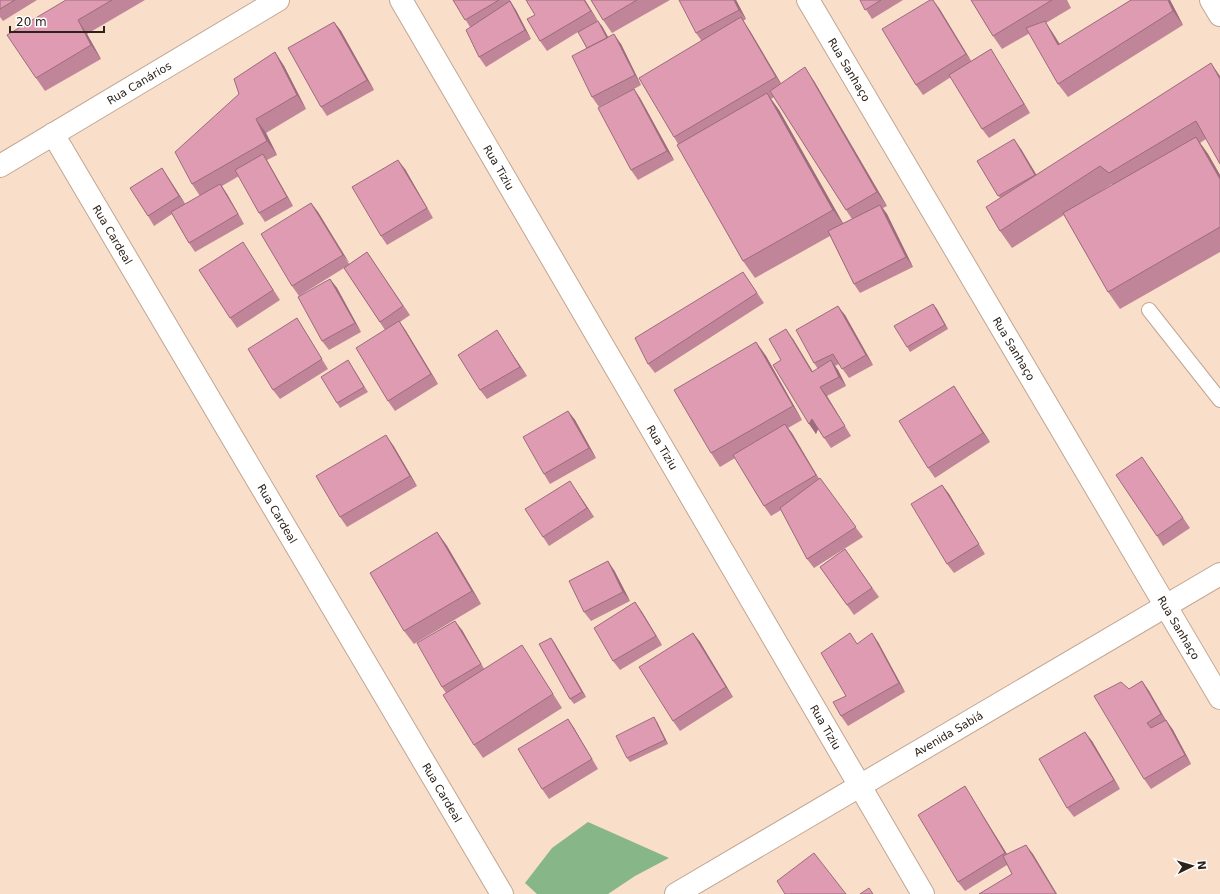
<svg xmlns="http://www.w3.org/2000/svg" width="1220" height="894" font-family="'DejaVu Sans',sans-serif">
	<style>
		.forest { fill: #87b788 }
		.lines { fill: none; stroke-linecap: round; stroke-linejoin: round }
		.service-casing { stroke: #c0a693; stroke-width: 16 }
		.minor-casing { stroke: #c0a693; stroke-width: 24 }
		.service { stroke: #fff; stroke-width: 14 }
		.minor { stroke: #fff; stroke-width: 22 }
		.wall { fill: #c08598; fill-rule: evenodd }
		.shaded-wall { fill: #9c6c7c }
		.building { fill: #df9bb1; stroke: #9c6c7c }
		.labels { text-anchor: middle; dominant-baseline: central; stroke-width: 3; stroke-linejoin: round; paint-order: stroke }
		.street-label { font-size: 11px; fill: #2c221b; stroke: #fff }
	</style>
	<rect width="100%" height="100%" fill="#f9deca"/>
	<path class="forest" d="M588 822 669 858 635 876 608 894H537L525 883 552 848Z"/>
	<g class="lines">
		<g class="service-casing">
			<path id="service" d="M1149 310 1220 400"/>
		</g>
		<g class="minor-casing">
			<g id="minor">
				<path id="s1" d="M401 0 923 894"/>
				<path id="s2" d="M808 0 1220 698"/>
				<path d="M1211 0 1220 15"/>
				<path id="s3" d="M53 134 502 894"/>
				<path id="s4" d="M0 166 278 0"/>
				<path id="s5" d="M676 894 1220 574"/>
			</g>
		</g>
		<use href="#service" class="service"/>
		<use href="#minor" class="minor"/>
	</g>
	<path class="wall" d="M0 0H37L3 21 0 17Z
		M66 0H145L87 34 101 59 45 91 36 78Z
		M453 0H510L531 39 486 67 479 57 470 27Z
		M585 0 598 21 582 30 602 26 608 38 621 44 641 85 634 89 640 98 674 160 638 180 631 170 632 90 599 107 592 97 587 49 578 32 547 51 540 41 535 15Z
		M591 0H670L612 33 603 20Z
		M736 0 746 19 743 21 750 31 781 84 814 81 887 206 883 208 887 214 913 267 860 293 854 284 830 236 755 278 743 261 678 144 674 137 701 40 696 33ZM774 97 846 210 852 219 843 223 779 110 771 99Z
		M860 0H903L872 19Z
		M971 0H1067L1071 8 1046 23 1060 44 1131 0H1170L1183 25 1068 97 1058 84 1030 33 1002 49 993 36Z
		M939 8 971 61 991 49 997 59 1030 113 989 138 982 129 951 77 923 95 916 85Z
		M334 22 341 31 374 90 327 116 321 107Z
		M275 52 284 66 306 109 266 133 277 155 267 160 293 206 265 222 259 213 239 176 222 186 227 194 244 224 195 252 189 243 172 214 154 226 148 216 162 168 185 204 200 196 192 184 239 94Z
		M1220 76 1206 139 1200 143 1208 154 1220 175V252L1120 309 1108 292 1064 215 1012 248 1000 231V198L977 161 1021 149 1036 175ZM1112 184H1113L1096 194Z
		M405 169 433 218 387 245 381 236Z
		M311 203 318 212 349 264 367 252 410 315 400 322 406 331 438 384 395 411 388 401 385 330 344 268 299 296 292 286Z
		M249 252 280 300 237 328 230 318Z
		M743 272 764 303 655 373 648 364Z
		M330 279 337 288 361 332 329 350 322 341Z
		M933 304 948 329 910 352 907 347Z
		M845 315 873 365 849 378 839 364 835 366 838 370 846 386 827 396 851 436 831 448 818 429 816 434 781 360 793 339 813 372 818 369 814 363Z
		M303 328 328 369 280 399 273 390Z
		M503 340 527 376 487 399 480 390Z
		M756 342 766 356 802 420 788 428 819 479 863 537 814 568 807 559 781 510 771 516 764 506 735 458 720 467 711 453Z
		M348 360 368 392 340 408 337 403Z
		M960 396 990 442 935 478 928 468Z
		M568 411 575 420 596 458 550 484 544 474Z
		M393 445 417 486 347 527 340 517Z
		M1149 467 1190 528 1163 546 1157 536Z
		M942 485 949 494 985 554 954 573 947 564Z
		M576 490 594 517 549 546 543 537Z
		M437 532 447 546 481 604 414 644 404 631Z
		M845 549 879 597 854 615 820 567Z
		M614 570 630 601 591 621 584 612Z
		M635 602 642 612 662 645 620 670 613 661Z
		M462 630 484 669 531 659 562 708 483 758 474 745 446 693 442 687Z
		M693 633 700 642 733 697 680 731 673 721Z
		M554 642 586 697 574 704 570 699Z
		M878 642 905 692 848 726 841 716 857 643Z
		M1142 681 1149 691 1166 720 1173 730 1191 764 1151 789 1144 779 1129 689Z
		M568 719 574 728 598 769 549 799 542 789Z
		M657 722 668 744 630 762 627 758Z
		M1092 741 1120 789 1074 817 1067 808Z
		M971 796 1007 855 1033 854 1012 874 1007 865 965 891 958 882Z"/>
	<path class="shaded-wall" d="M584 0H585L598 21 591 11Z
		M734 0H736L746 19 739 10Z
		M933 0 939 8 973 64 966 54Z
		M1168 0H1170L1183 25 1173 11Z
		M510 1 516 10 531 39 525 30Z
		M741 17 750 31 785 90 776 77Z
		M78 20 87 34 101 59 91 45Z
		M598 21 602 26 611 42 607 38Z
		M1045 21 1054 35 1068 59 1058 45Z
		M334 22 341 31 374 90 367 80Z
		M614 34 621 44 641 85 635 75Z
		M991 49 997 59 1030 113 1024 104Z
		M275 52 284 66 306 109 297 95Z
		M1211 63 1220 76V79Z
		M805 67 814 81 887 206 877 192Z
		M634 89 640 98 674 160 667 151Z
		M767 93 779 110 845 227 833 210Z
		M256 119 266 133 277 155 267 141Z
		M1196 137 1208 154 1220 175V179Z
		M1014 139 1021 149 1042 184 1035 175Z
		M263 154 269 164 293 206 287 197Z
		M398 160 405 169 433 218 427 208Z
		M162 168 168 177 186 205 179 196Z
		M220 184 227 194 244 224Z
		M311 203 318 212 350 264 343 255Z
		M880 205 887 214 913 267 906 257Z
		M330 279 337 288 361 332 355 323Z
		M933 304 937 309 948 329 945 325Z
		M838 306 845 315 873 365 866 355Z
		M399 321 406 331 438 384 431 374Z
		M786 329 793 339 819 382 812 372Z
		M497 330 503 340 527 376 520 367Z
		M756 342 766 356 802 420 793 406Z
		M831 360 838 370 846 386 839 377Z
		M954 386 960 396 990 442 983 433Z
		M820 387 827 396 851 436 845 426Z
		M568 411 575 420 596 458 589 448Z
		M812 419 818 429 816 434 809 424Z
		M785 424 792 433 822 484 816 475Z
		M386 435 393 445 417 486 410 476Z
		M570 481 594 517 587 508Z
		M942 485 949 494 985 554 979 544Z
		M437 532 447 546 481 604 472 591Z
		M608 561 614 570 630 601 623 592Z
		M635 602 642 612 662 645 656 636Z
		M455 621 462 630 487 674 481 664Z
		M693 633 700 642 733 697 726 687Z
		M872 633 878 642 905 692 899 683Z
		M551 638 554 642 586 697 582 692Z
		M1142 681 1149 691 1167 723 1161 714Z
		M654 717 657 722 668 744 665 740Z
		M568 719 574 728 598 769Z
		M1166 720 1173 730 1191 764 1185 755Z
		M1085 732 1092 741 1120 789 1114 780Z
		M965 786 971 796 1012 862 1005 853Z
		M1026 845 1033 854 1057 894H1056Z"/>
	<path class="building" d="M0 0H15L0 9Z
		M66 0H112L78 20 91 45 36 78 7 35Z
		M453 0H499L465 20Z
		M526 0H584L591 11 540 41 527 19 535 15Z
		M591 0H637L603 20Z
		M679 0H734L739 10 696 33Z
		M860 0H881L865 10Z
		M930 0H933L966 54 916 85 882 29Z
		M971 0H1052L993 36Z
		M1131 0H1168L1173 11 1058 84 1026 28 1045 21 1058 45Z
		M510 1 525 30 479 57 466 30Z
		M741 17 776 77 674 137 639 78Z
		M598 21 607 38 587 48 578 32Z
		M334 22 367 80 321 107 288 48Z
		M614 34 635 75 592 97 572 56Z
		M991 49 1024 104 982 129 949 75Z
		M275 52 297 95 256 119 267 141 192 184 175 152 239 94 234 79Z
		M1211 63 1220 79V164L1196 121 1109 173 1100 166 1000 231 986 207Z
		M805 67 877 192 846 210 770 91Z
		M634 89 667 151 631 170 598 108Z
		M767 93 833 210 743 261 677 145Z
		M1196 137 1220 179V227L1108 292 1063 213Z
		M1014 139 1035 175 998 196 977 161Z
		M263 154 287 197 259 213 235 170Z
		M398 160 427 208 381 236 352 187Z
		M162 168 179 196 148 216 130 188Z
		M220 184 238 214 189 243 171 212Z
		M311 203 343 255 292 286 261 234Z
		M880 205 906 257 854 284 828 231Z
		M243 242 273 290 230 318 199 270Z
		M367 252 403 306 380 322 344 268Z
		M743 272 757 293 648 364 635 338Z
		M330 279 355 323 322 341 298 297Z
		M933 304 945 325 907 347 894 326Z
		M838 306 866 355 842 369 833 354 814 363 796 330Z
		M297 318 322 359 273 390 248 349Z
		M399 321 431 374 388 401 356 348Z
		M786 329 812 372 831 360 839 377 820 387 845 426 824 438 812 419 809 424 773 365 781 360 769 339Z
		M497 330 520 367 480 390 458 355Z
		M756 342 793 406 711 453 674 390Z
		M348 360 364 387 337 403 321 377Z
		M954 386 983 433 928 468 899 421Z
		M568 411 589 448 544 474 523 437Z
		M785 424 816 475 764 506 733 455Z
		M386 435 410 476 340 517 316 476Z
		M1142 457 1183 518 1157 536 1116 475Z
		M820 478 856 527 807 559 780 508Z
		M570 481 587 508 543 537 525 509Z
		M942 485 979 544 947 564 911 504Z
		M437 532 472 591 404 631 370 573Z
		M845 549 872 588 847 605 820 567Z
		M608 561 623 592 584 612 569 581Z
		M635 602 656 636 613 661 594 628Z
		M455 621 481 664 442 687 417 643Z
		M693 633 726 687 673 721 639 667Z
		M850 633 857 644 872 633 899 683 841 716 833 702 846 696 821 653Z
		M551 638 582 692 570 699 539 644Z
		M522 645 553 694 474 745 443 695Z
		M1142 681 1161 714 1147 723 1151 728 1166 720 1185 755 1144 779 1094 696 1121 682 1129 689Z
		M654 717 665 740 627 758 616 736Z
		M568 719 592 759 542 789 518 749Z
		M1085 732 1114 780 1067 808 1039 759Z
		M965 786 1005 853 958 882 918 815Z
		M1026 845 1056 894H979L1012 874 1003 856Z
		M814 853 846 894H785L777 881Z
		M869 888 873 894H860Z"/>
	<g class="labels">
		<g class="street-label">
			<text stroke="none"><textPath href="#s2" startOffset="81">Rua Sanhaço</textPath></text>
			<text stroke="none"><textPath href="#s4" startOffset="162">Rua Canários</textPath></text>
			<text stroke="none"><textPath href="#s1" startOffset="194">Rua Tiziu</textPath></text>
			<text stroke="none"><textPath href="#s3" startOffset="117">Rua Cardeal</textPath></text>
			<text stroke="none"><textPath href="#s2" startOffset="405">Rua Sanhaço</textPath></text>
			<text stroke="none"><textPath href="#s1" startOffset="518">Rua Tiziu</textPath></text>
			<text stroke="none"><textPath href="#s3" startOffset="441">Rua Cardeal</textPath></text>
			<text stroke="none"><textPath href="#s2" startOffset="729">Rua Sanhaço</textPath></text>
			<text stroke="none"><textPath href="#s1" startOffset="842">Rua Tiziu</textPath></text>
			<text stroke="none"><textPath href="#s5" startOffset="316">Avenida Sabiá</textPath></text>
			<text stroke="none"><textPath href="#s3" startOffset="765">Rua Cardeal</textPath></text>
		</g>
	</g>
	<g transform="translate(1192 866) rotate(85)" stroke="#ffffff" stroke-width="3" paint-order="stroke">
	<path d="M0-3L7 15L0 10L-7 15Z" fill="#2c221b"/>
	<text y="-6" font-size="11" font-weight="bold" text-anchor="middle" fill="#2c221b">N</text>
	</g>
	<path d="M10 26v6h94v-6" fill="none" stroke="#2c221b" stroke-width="2"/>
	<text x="16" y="26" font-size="12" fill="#2c221b" stroke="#ffffff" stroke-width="3" paint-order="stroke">20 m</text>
</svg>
